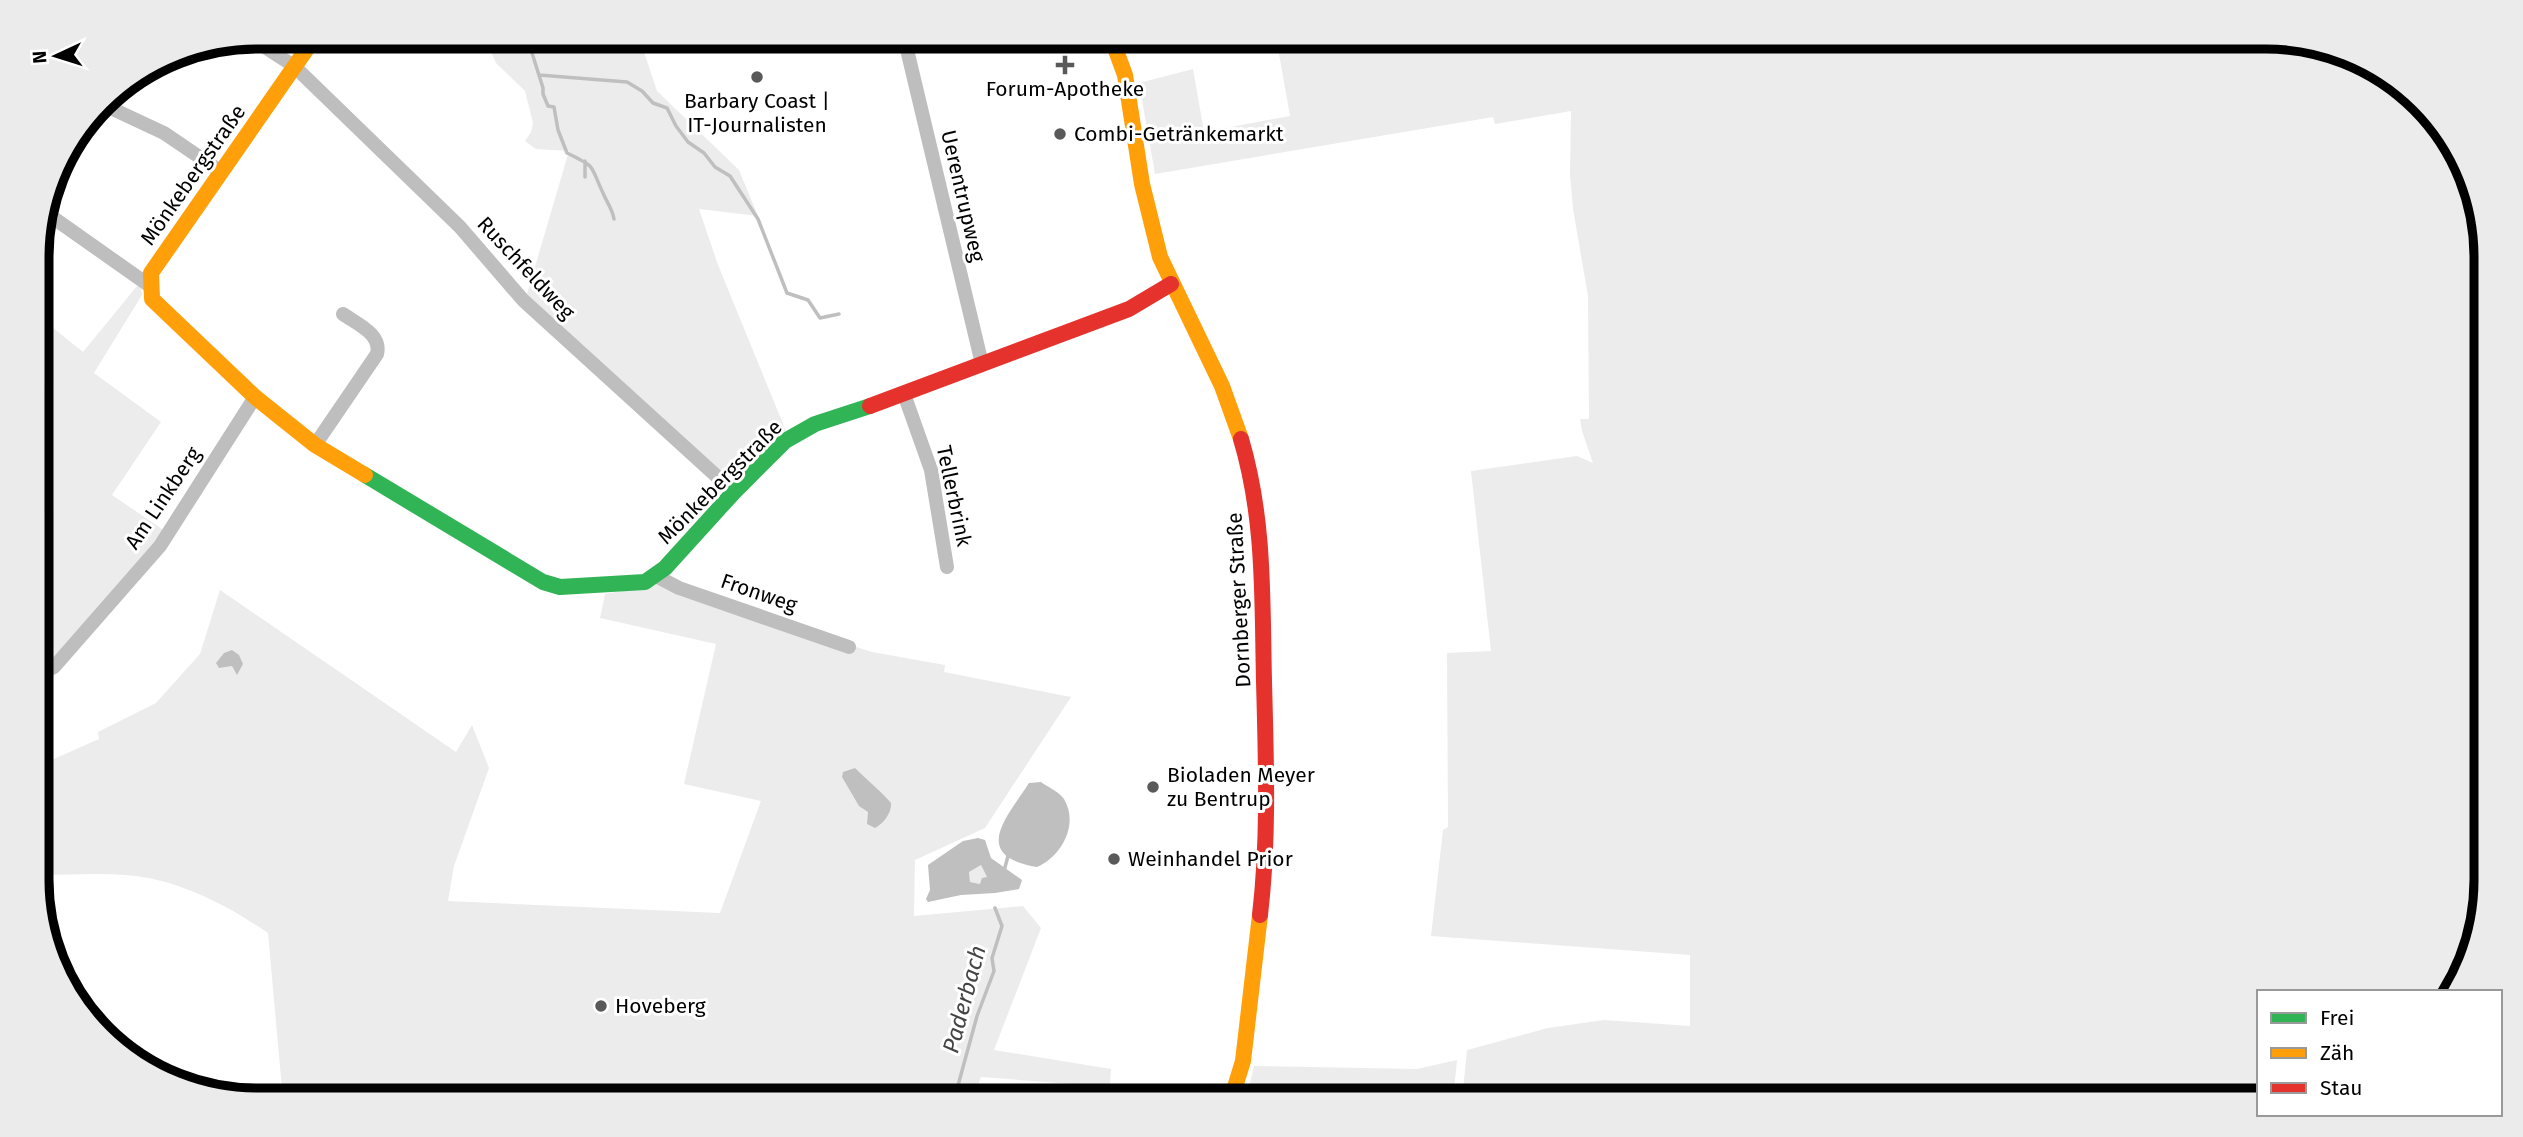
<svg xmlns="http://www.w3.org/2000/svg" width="2523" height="1137" font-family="'Fira Sans',sans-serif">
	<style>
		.green { fill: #ececec }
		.water { fill: #bfbfbf; fill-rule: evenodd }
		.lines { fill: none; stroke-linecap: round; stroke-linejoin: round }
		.stream { stroke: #bfbfbf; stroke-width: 3.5 }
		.street { stroke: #bebebe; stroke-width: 14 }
		.fast { stroke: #30b455; stroke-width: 16 }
		.slow { stroke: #ff9f0a; stroke-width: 16 }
		.jam { stroke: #e5322d; stroke-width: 16 }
		.poi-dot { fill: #595959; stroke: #fff; stroke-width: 2.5 }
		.labels { text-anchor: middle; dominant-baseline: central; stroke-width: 6; stroke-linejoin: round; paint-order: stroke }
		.poi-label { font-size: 21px; fill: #000; stroke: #fff; text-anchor: start }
		.street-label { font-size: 21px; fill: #000; stroke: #fff }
		.water-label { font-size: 23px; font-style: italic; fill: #444; stroke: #fff }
		.rim { fill: none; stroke: #000; stroke-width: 9 }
	</style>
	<rect width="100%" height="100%" fill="#fff"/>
	<path class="green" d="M484 37H639L657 91 739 170 758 216 699 209 718 265 786 431 736 477 722 473 527 294 569 151 536 149 525 141 531 132 533 123 525 91 496 63Z
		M1276 37H2266L2351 54 2441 123 2484 228 2486 881 2469 965 2454 992H2259V1100H1462L1467 1050 1548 1028 1604 1020 1690 1026V955L1431 936 1443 830 1448 827 1447 653 1491 651 1471 471 1577 456 1593 463 1582 431 1580 419H1589L1588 296 1573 209 1570 175 1571 111 1495 124 1493 117 1155 174 1139 83 1193 69 1204 132 1290 116Z
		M137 286 141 287 142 295 94 373 161 422 112 495 165 531 53 664 38 670 37 315 83 352Z
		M659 584 872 652 945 665 944 672 1071 697 985 828 915 860 914 916 1023 906 1041 928 994 1050 1111 1069 1110 1087 981 1077 973 1100H283L268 933C227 905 176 878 125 875 97 873 67 875 39 875L38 766 99 739 98 732 156 703 200 654 220 590 456 752 472 725 489 768 454 866 448 901 720 913 761 801 684 784 716 644 600 618 605 594Z
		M981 865 987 877 980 884 970 882 969 872Z
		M1457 1060 1453 1100H1246L1254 1066 1417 1069Z"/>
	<path class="water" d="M232 650 239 655 243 664 237 675 232 666 219 668 216 663 224 653Z
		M855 768C867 780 880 790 891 803 892 813 883 824 875 828L867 824 868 812 859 806 842 777 843 772Z
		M1041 782C1048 787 1059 792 1064 799 1079 824 1062 856 1037 867 969 856 1008 816 1029 783Z
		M978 838 985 840 991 858 1022 880 1019 889 995 893 961 895 928 902 926 899 930 890 928 865 963 841ZM981 865 987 877 982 878 980 884 970 882 969 872Z"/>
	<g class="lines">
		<path class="stream" d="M527 37 543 88V94L548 106 554 107 558 130 567 153C598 168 589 164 603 193 607 203 612 208 614 219
			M539 75 627 82 642 91 653 103 667 108 676 126 688 142 704 153 715 167 730 176 758 219 787 293 808 300 820 318 839 314
			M585 161V177
			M1004 871 1008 856
			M954 1100 977 1016 994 971 992 958 1002 926 995 908"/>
		<path class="street" d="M904 37 982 364
			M251 38 294 66 460 227 523 300 734 492
			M102 104 164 133 220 171
			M45 212 150 286
			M904 394 931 470 947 567
			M315 445 377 354C382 334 357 324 343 314
			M656 576 679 588 849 647
			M38 674 54 667 160 546 255 397"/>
		<path class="fast" d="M365 475 543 582 560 587 645 582 665 568 734 492 785 441 815 424 870 406"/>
		<path class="slow" d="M315 37 151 273 152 299 255 397 315 445 365 475
			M1111 37 1125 75 1142 184 1160 257 1222 386 1241 439
			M1231 1100 1243 1061 1260 915"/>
		<path class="jam" d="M870 406 1129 309 1171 284
			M1241 439C1265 520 1262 598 1264 681 1266 759 1269 838 1260 915"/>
	</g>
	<g class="poi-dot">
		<path d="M1061.5 54.5h7v7h7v7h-7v7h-7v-7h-7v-7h7z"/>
		<circle cx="757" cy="77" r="7"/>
		<circle cx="1060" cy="134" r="7"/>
		<circle cx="1153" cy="787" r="7"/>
		<circle cx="1114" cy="859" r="7"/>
		<circle cx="601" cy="1006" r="7"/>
	</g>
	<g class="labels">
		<g class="poi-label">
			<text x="1065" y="89" text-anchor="middle">Forum-Apotheke</text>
			<text x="757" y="101" text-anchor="middle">Barbary Coast |<tspan x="757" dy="24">IT-Journalisten</tspan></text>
			<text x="1074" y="134">Combi-Getränkemarkt</text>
			<text x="1167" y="775">Bioladen Meyer<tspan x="1167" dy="24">zu Bentrup</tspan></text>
			<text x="1128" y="859">Weinhandel Prior</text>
			<text x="615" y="1006">Hoveberg</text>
		</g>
		<g class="street-label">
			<text transform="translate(193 175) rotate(-55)">Mönkebergstraße</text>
			<text transform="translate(963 196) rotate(77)">Uerentrupweg</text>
			<text transform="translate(526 268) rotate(47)">Ruschfeldweg</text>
			<text transform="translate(720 482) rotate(-45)">Mönkebergstraße</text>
			<text transform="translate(954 496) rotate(78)">Tellerbrink</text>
			<text transform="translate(163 498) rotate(-56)">Am Linkberg</text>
			<text transform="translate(759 593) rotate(19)">Fronweg</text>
			<text transform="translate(1239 600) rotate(-93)">Dornberger Straße</text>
		</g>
		<g class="water-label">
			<text transform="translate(964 999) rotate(-75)">Paderbach</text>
		</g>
	</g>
	<path d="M0 0H2523V1137H0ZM257 49H2266A208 208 0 0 1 2474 257V880A208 208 0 0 1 2266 1088H257A208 208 0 0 1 49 880V257A208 208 0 0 1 257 49Z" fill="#ebebeb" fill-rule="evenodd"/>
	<path class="rim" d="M257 49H2266A208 208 0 0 1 2474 257V880A208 208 0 0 1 2266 1088H257A208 208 0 0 1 49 880V257A208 208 0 0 1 257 49Z"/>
	<rect x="2257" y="990" width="245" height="126" fill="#ffffff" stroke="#999999" stroke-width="2"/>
	<rect x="2271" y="1013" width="35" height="10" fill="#30b455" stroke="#999999" stroke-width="2"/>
	<text x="2320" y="1025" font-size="21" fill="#000000">Frei</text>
	<rect x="2271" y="1048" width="35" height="10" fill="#ff9f0a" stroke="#999999" stroke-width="2"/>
	<text x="2320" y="1060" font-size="21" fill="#000000">Zäh</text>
	<rect x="2271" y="1083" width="35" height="10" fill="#e5322d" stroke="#999999" stroke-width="2"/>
	<text x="2320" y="1095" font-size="21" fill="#000000">Stau</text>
	<g transform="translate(56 56) rotate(266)" stroke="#ffffff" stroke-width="5" paint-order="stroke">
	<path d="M0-5L12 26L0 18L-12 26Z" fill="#000000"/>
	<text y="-10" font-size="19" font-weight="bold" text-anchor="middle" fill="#000000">N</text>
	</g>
</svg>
